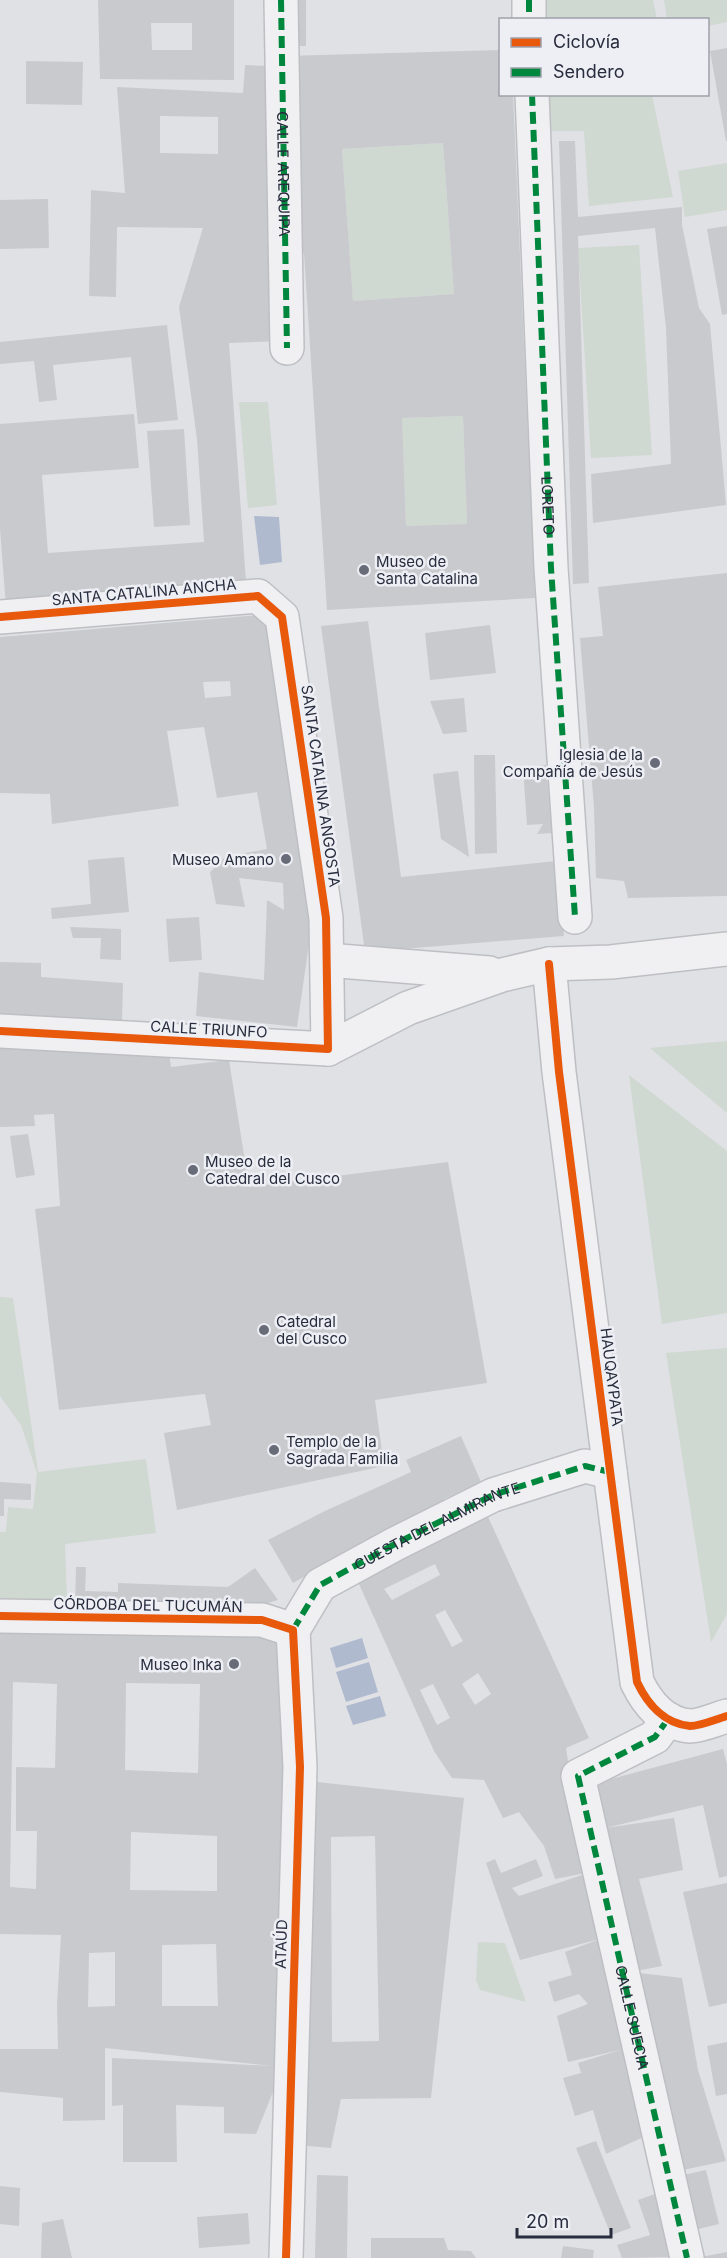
<svg xmlns="http://www.w3.org/2000/svg" width="727" height="2258" font-family="Inter,sans-serif">
	<style>
		.green { fill: #cfd8d1 }
		.water { fill: #afbacf }
		.building { fill: #c9cacd; fill-rule: evenodd }
		.lines { fill: none; stroke-linecap: round; stroke-linejoin: round }
		.street-casing { stroke: #bebfc3; stroke-width: 36 }
		.street { stroke: #f0f0f2; stroke-width: 33 }
		.quiet { stroke: #00873e; stroke-width: 6; stroke-dasharray: 12 6; stroke-linecap: butt }
		.cycleway-casing { stroke: #edeff5; stroke-width: 11 }
		.cycleway { stroke: #e8590c; stroke-width: 8 }
		.poi-dot { fill: #686c78; stroke: #edeff5; stroke-width: 2 }
		.labels { text-anchor: middle; dominant-baseline: central; stroke-width: 5; stroke-linejoin: round; paint-order: stroke }
		.street-label { font-size: 15px; fill: #282d3d; stroke: #edeff5 }
		.poi-label { font-size: 15px; fill: #282d3d; stroke: #edeff5; text-anchor: start }
	</style>
	<rect width="100%" height="100%" fill="#e0e1e5"/>
	<path class="green" d="M543 0H653L657 19H544Z
		M664 0H727V22L708 26V20L667 19Z
		M547 95H652L673 197 589 206 584 131H549Z
		M443 143 454 294 353 301 342 149Z
		M727 163V210L685 217 678 171Z
		M639 245 652 455 591 458 578 248Z
		M239 402H268L277 505 248 508Z
		M463 416 467 524 406 526 402 418Z
		M727 1041V1113L650 1048Z
		M629 1075 727 1151V1313L662 1324Z
		M0 1297 13 1298 38 1472 146 1459 156 1533 65 1544 67 1604 0 1599V1532H6L8 1507 33 1509 37 1473 21 1425 0 1396Z
		M727 1348V1614L711 1642 666 1353Z
		M478 1942 505 1943 526 2002 480 1990 476 1980Z"/>
	<path class="water" d="M254 516 279 517 282 562 260 565Z
		M362 1638 368 1658 336 1668 330 1648Z
		M369 1662 378 1692 346 1702 336 1672Z
		M380 1696 386 1716 353 1725 346 1706Z"/>
	<path class="building" d="M98 0H234V80L100 79ZM151 23H192V50H152Z
		M287 0H306V46H287Z
		M727 48V141H726L710 51Z
		M500 50V94H513L535 598 327 610 304 253 289 254 285 56ZM443 143 454 294 353 301 342 149ZM463 416 467 524 406 526 402 418Z
		M26 61 83 62 82 105 26 104Z
		M245 65 269 66 280 341 229 343 246 582 6 607 0 529V424L134 414 139 468 42 475 48 553 204 542 197 439 179 307 203 228 117 227 116 297 89 296 91 190 125 193 117 87 243 93ZM160 116 218 117V154L160 153Z
		M559 141H575L578 217 682 207V225L699 308 710 324 726 505 593 523 591 474 671 464 666 328 655 228 578 236 589 583 573 584Z
		M48 199 49 248 0 249V200Z
		M727 226V314L722 315 707 229Z
		M167 325 178 420 138 424 131 357 53 365 57 400 39 402 34 361 0 364V342Z
		M184 429 190 525 154 527 147 431Z
		M727 573V896L628 898 624 881 596 878 594 807 580 638 603 636 598 587Z
		M272 614 288 727 281 728 313 916 297 1027 196 1016 199 972 264 980 267 900 284 910 283 883 239 878 245 907 216 904 210 872 225 857 267 849 257 792 217 798 204 727 167 731 179 806 52 824 50 794 0 793V637ZM230 681 231 696 205 698 203 682Z
		M368 621 401 877 556 861 564 936 365 952 321 626Z
		M490 625 496 673 430 680 425 633Z
		M464 698 467 732 443 734 430 701Z
		M474 755H495L497 853 475 854Z
		M546 765 552 833 537 834 543 824 527 825 523 767Z
		M458 771 469 857 441 839 433 774Z
		M124 857 129 912 52 919 51 908 91 904 88 860Z
		M199 917 202 960 169 962 166 919Z
		M70 927 121 929V960L100 959 101 938H73Z
		M0 962 41 963V977L123 983 122 1021 0 1020Z
		M0 1037 169 1052 171 1067 229 1060 249 1187 448 1162 487 1383 375 1400 384 1466 177 1510 164 1433 211 1425 205 1394 59 1410 35 1209 60 1206 54 1114 34 1115 35 1126 0 1127Z
		M28 1134 35 1175 16 1178 10 1136Z
		M461 1436 481 1482 444 1499 447 1506 345 1554 293 1583 268 1540 325 1511 411 1472 406 1460Z
		M0 1482 31 1484V1500L4 1499V1516H0Z
		M484 1508 589 1738 566 1748 579 1832 591 1872 615 1995 648 2135 606 2154 593 2110 575 2116 563 2078 581 2073 578 2063 620 2050 568 2062 557 2016 588 2004 579 1994 554 2002 548 1982 572 1975 565 1952 600 1939 520 1960 486 1863 495 1859 501 1873 536 1859 543 1876 512 1888 519 1896 591 1872 555 1879 544 1846 519 1812 503 1818 484 1780 452 1778 434 1751 354 1573ZM435 1564 440 1575 392 1600 384 1589ZM445 1610 463 1641 452 1647 435 1615ZM478 1673 491 1694 475 1705 462 1684ZM433 1684 450 1718 437 1725 420 1690Z
		M76 1567H86L85 1591 118 1592V1583L228 1587 255 1568 278 1600 238 1612 75 1608Z
		M0 1626 204 1631 283 1639 286 2002 283 2067 256 2134 224 2133V2107L176 2105 177 2162H123V2105L112 2106V2058L272 2066 105 2048V2120L63 2121V2098L0 2092V2049H58L57 2005 61 1935 0 1934ZM13 1682 57 1684 55 1768 16 1767V1831H37L36 1889 10 1887ZM126 1683 200 1684 198 1773 125 1770ZM131 1832 217 1836V1891L130 1890ZM216 1944 218 2006H162V1945ZM115 1952V2006L88 2007 89 1953Z
		M723 1749 727 1764V1876L719 1878 703 1805 605 1828 674 1818 683 1870 639 1879 662 1966 631 1972 601 1829 599 1791 596 1783Z
		M308 1781 464 1798 431 2098 341 2099 331 2148 296 2145ZM375 1836 379 2041 332 2042 331 1837Z
		M727 1883V2003L709 2007 683 1892Z
		M631 1972 682 1978 698 2070 726 2161 678 2171Z
		M727 2042V2094L716 2096 707 2046Z
		M596 2141 631 2228 611 2235 576 2148Z
		M706 2170 719 2224 691 2231 679 2176Z
		M317 2175 348 2176 347 2258H315Z
		M0 2186 20 2188 19 2226 0 2224Z
		M655 2194 675 2257 622 2258 617 2245 650 2235 638 2200Z
		M248 2213 250 2244 199 2248 197 2217Z
		M63 2219 72 2258H41L42 2223Z
		M371 2238H444L448 2250 471 2251 476 2258H371Z
		M563 2246 594 2250 593 2258H561Z
		M727 2252V2258H701V2257Z"/>
	<g class="lines">
		<g class="street-casing">
			<g id="street">
				<path id="s1" d="M281 0 287 348"/>
				<path d="M529 0V20"/>
				<path d="M532 94 551 568 575 917"/>
				<path d="M0 617 258 596 282 617 326 918 328 1049 0 1031"/>
				<path d="M327 960 489 973"/>
				<path d="M549 964 559 1072 637 1682C647 1703 664 1724 690 1726 701 1726 716 1719 727 1716"/>
				<path d="M328 1049 408 1008 502 975 549 964 611 962 727 949"/>
				<path d="M0 1616 262 1620 293 1630"/>
				<path id="s2" d="M293 1630 320 1585 395 1544 493 1495 585 1466 610 1472"/>
				<path id="s3" d="M668 1719 655 1737 578 1776 687 2258"/>
				<path d="M286 2258 300 1767 293 1630"/>
			</g>
		</g>
		<use href="#street" class="street"/>
		<g class="quiet">
			<path d="M281 0 287 348"/>
			<path d="M529 0V20"/>
			<path id="s4" d="M532 94 551 568 575 917"/>
			<path d="M293 1630 320 1585 395 1544 493 1495 585 1466 610 1472"/>
			<path d="M668 1719 655 1737 578 1776 687 2258"/>
		</g>
		<g class="cycleway-casing">
			<path id="cycleway" d="M0 617 258 596 282 617 326 918 328 1049 0 1031
				M549 964 559 1072 637 1682C647 1703 664 1724 690 1726 701 1726 716 1719 727 1716
				M0 1616 262 1620 293 1630 300 1767 286 2258"/>
		</g>
		<use href="#cycleway" class="cycleway"/>
	</g>
	<g class="poi-dot">
		<circle cx="364" cy="570" r="6"/>
		<circle cx="655" cy="763" r="6"/>
		<circle cx="286" cy="859" r="6"/>
		<circle cx="193" cy="1170" r="6"/>
		<circle cx="264" cy="1330" r="6"/>
		<circle cx="274" cy="1450" r="6"/>
		<circle cx="234" cy="1664" r="6"/>
	</g>
	<g class="labels">
		<g class="street-label">
			<text stroke="none"><textPath href="#s1" startOffset="174">CALLE AREQUIPA</textPath></text>
			<text stroke="none"><textPath href="#s4" startOffset="412">LORETO</textPath></text>
			<text transform="translate(144 592) rotate(-5)">SANTA CATALINA ANCHA</text>
			<text transform="translate(321 786) rotate(82)">SANTA CATALINA ANGOSTA</text>
			<text transform="translate(209 1029) rotate(3)">CALLE TRIUNFO</text>
			<text transform="translate(612 1377) rotate(83)">HAUQAYPATA</text>
			<text stroke="none"><textPath href="#s2" startOffset="184">CUESTA DEL ALMIRANTE</textPath></text>
			<text transform="translate(148 1605) rotate(1)">CÓRDOBA DEL TUCUMÁN</text>
			<text transform="translate(281 1944) rotate(-88)">ATAÚD</text>
			<text stroke="none"><textPath href="#s3" startOffset="356">CALLE SUECIA</textPath></text>
		</g>
		<g class="poi-label">
			<text x="376" y="561">Museo de<tspan x="376" dy="17">Santa Catalina</tspan></text>
			<text x="643" y="754" text-anchor="end">Iglesia de la<tspan x="643" dy="17">Compañía de Jesús</tspan></text>
			<text x="274" y="859" text-anchor="end">Museo Amano</text>
			<text x="205" y="1161">Museo de la<tspan x="205" dy="17">Catedral del Cusco</tspan></text>
			<text x="276" y="1321">Catedral<tspan x="276" dy="17">del Cusco</tspan></text>
			<text x="286" y="1441">Templo de la<tspan x="286" dy="17">Sagrada Familia</tspan></text>
			<text x="222" y="1664" text-anchor="end">Museo Inka</text>
		</g>
	</g>
	<rect x="499" y="18" width="210" height="78" fill="#edeff5" stroke="#9ea1ab" stroke-width="1.5"/>
	<rect x="511" y="38" width="30" height="9" fill="#e8590c" stroke="#9ea1ab" stroke-width="1.5"/>
	<text x="553" y="48" font-size="18" fill="#282d3d">Ciclovía</text>
	<rect x="511" y="68" width="30" height="9" fill="#00873e" stroke="#9ea1ab" stroke-width="1.5"/>
	<text x="553" y="78" font-size="18" fill="#282d3d">Sendero</text>
	<path d="M517 2228v9h94v-9" fill="none" stroke="#282d3d" stroke-width="3"/>
	<text x="526" y="2228" font-size="18" fill="#282d3d" stroke="#edeff5" stroke-width="4.5" paint-order="stroke">20 m</text>
</svg>
